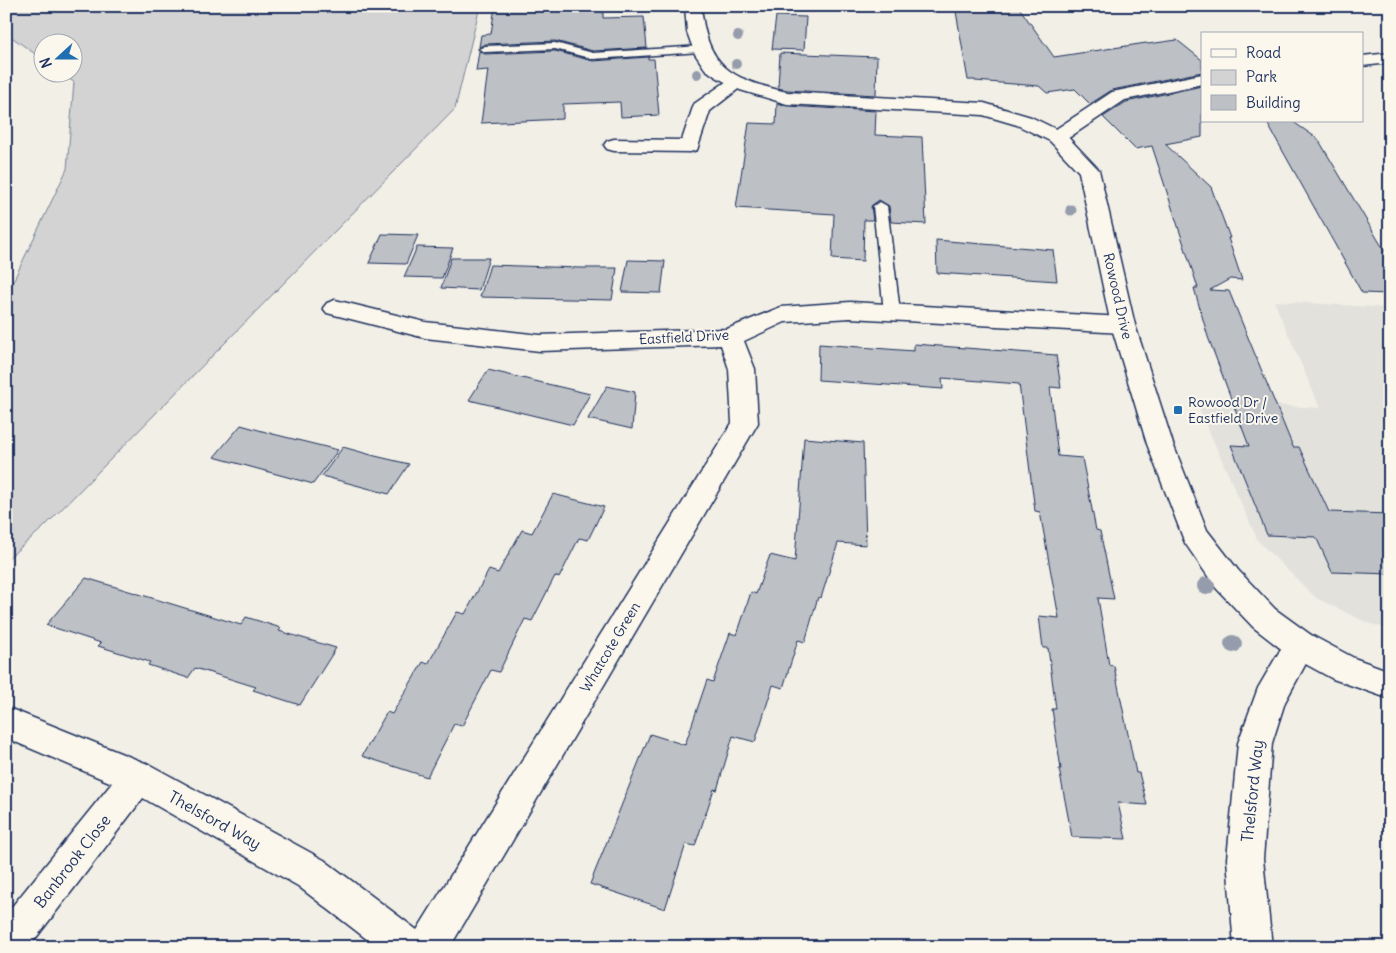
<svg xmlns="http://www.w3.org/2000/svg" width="1396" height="953" font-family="Delius,sans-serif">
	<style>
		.built { fill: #e2e1dc }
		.green { fill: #d2d3d2; stroke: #768198 }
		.building { fill: #bdc0c4; stroke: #1b2f5e }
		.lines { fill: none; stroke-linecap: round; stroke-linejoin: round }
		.lane-casing { stroke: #1b2f5e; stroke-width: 3 }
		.street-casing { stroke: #1b2f5e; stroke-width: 3 }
		.secondary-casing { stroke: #1b2f5e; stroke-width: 3 }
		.lane { fill: #fbf7ec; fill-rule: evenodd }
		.street { fill: #fbf7ec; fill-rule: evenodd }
		.secondary { fill: #fbf7ec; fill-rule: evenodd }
		.tree { fill: #959cab }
		.poi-dot { fill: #1f6fb2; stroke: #fbf7ec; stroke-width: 2 }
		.labels { text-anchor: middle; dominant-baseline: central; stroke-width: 4; stroke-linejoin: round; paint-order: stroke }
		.street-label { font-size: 14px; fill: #1b2f5e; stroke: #fbf7ec }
		.poi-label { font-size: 14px; fill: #1b2f5e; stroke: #fbf7ec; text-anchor: start }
		.near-street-label { font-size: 16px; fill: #1b2f5e; stroke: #fbf7ec }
	</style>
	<rect width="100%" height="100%" fill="#f2efe6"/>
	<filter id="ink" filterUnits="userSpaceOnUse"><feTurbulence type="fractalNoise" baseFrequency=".02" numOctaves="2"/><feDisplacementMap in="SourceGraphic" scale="10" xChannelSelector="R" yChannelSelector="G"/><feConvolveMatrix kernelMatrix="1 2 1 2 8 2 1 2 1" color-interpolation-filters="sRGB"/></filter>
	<g filter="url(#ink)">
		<path class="built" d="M1274 301 1390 308V630L1368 623 1316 598 1258 541 1195 400 1320 408Z"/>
		<path class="green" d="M6 6H480L455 109 44 527 6 560V296L67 169 74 82 60 73 72 72V42H42V59L6 33Z"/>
		<path class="building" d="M495 6H567V11L603 10V18L644 17 647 48 593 51 555 41 485 44 479 47 481 35 491 34Z
			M955 6H1018L1054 57 1146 43 1148 44 1177 40 1202 60V72L1112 90 1090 104 1075 89 1047 93 1039 86 975 81V80H968Z
			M776 16 806 17 804 50 772 49Z
			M479 51 485 54 555 51 593 61 648 57V59H654L659 115 621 117 620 102 563 104V119L481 123 488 70 476 71Z
			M780 53 877 57 876 95 787 90 778 88Z
			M1202 86V137L1165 144 1211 187 1230 238H1228L1242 280 1230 279 1210 290 1229 291 1293 447H1299L1329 512 1390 514V574L1332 572 1316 537 1267 535 1231 445 1249 446 1208 337 1194 288H1198L1152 146 1135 149 1103 117 1126 102Z
			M777 103 787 106 876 111 875 135 922 137 926 224 891 222 889 206 879 200 871 206 873 220H864L863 261 832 259 834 214 736 208 749 123 776 124Z
			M1266 121H1292L1318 139 1390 260V294L1362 293Z
			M382 234 418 235 406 264 369 263Z
			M936 240 1053 250 1057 281 937 273Z
			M417 247 453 248 442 278 404 277Z
			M451 258H489L479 290 441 288Z
			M628 260 665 261 661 293 622 292Z
			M490 265 580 268H617L612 300 480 297Z
			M819 344 914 351V344L1056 355 1061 388 1050 387 1058 456 1082 458 1096 530 1100 531 1114 599 1098 598 1109 665 1114 666 1136 773H1139L1147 805 1118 803 1126 839 1072 837 1059 769H1061L1052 709H1056L1048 648H1043L1039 616 1059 618 1040 512 1035 511 1019 384 942 378 943 389 818 380Z
			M488 370 590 394 573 425 469 400Z
			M607 386 635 392 632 429 588 419Z
			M241 425 273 434 338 450 313 484 214 457Z
			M804 438 863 443 866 545 838 543 821 598 818 597 805 642 798 640 783 688 773 685 755 742 733 736 717 790 714 789 695 846 686 844 665 909 590 884 650 734 685 745 707 680 713 682 730 633 737 635 751 592 756 594 770 555 795 561Z
			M343 447 375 456 409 464 389 494 322 476Z
			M553 494 604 507 588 540 579 538 559 578 555 576 532 621 525 619 499 672 491 670 462 726 454 724 427 777 362 756 387 712 392 714 423 662 428 664 457 612 465 614 489 570 498 573 522 530 532 533Z
			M86 578 241 625 246 617 281 628 279 631 336 648 300 705 253 690 256 687 195 668 188 678 148 665 150 662 98 646 101 643 46 625Z"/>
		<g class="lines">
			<g class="lane-casing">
				<path id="lane" d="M555 43 593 53 701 46 707 49 701 52 593 59 555 49 485 52 479 49 485 46Z
					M880 202 887 206 900 312 897 315H887L884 312 873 206Z"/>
			</g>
			<g class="street-casing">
				<path id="street" d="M1390 53V63L1362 66V56Z
					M1202 74V84L1125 100 1064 141 1057 143 1050 141 1047 137 1050 133 1112 92Z
					M737 77 744 79 746 83 710 111 697 150 690 152 614 151 607 149 604 145 607 141 614 139 682 140 694 104 730 79Z
					M335 300 425 322 540 335 727 329 781 307 850 302 1123 317 1131 319 1135 325 1131 331 1123 333 850 318 785 322 744 341 755 369 758 423 450 947H377L298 886 143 798 29 947H6V914L112 783 6 738V707L150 765 324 860 417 930 732 423 729 369 721 345 540 351 425 338 327 313 323 308 327 303Z
					M1300 631 1311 635 1316 645 1285 702 1272 743 1263 859 1272 947H1234L1227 859 1238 743 1258 688 1289 635Z"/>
			</g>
			<g class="secondary-casing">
				<path id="secondary" d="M685 6H701C707 67 730 79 787 92L984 103 1031 117 1064 133 1099 170 1135 325 1173 444 1207 530 1238 570 1275 609 1311 635 1354 658 1390 671V699L1333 679 1289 655 1253 627 1216 588 1185 543 1147 444 1111 325 1079 172 1050 141 1017 125 983 115 787 104 740 90 716 77 705 69 695 54 687 32Z"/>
			</g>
			<use href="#lane" class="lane"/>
			<use href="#street" class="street"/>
			<use href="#secondary" class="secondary"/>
		</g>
		<g class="tree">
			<circle cx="738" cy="36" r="5"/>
			<circle cx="736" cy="64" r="5"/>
			<circle cx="697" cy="74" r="5"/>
			<circle cx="1071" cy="210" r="5.5"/>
			<circle cx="1206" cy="586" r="9"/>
			<circle cx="1233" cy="644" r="9"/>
		</g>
	</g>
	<rect class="poi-dot" x="1173" y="405" width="10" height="10" rx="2.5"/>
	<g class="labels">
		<g class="street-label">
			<text transform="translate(1118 296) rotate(77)">Rowood Drive</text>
			<text transform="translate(684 337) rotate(-3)">Eastfield Drive</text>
			<text transform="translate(610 647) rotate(-59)">Whatcote Green</text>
		</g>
		<g class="poi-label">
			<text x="1188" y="402">Rowood Dr /<tspan x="1188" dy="16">Eastfield Drive</tspan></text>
		</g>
		<g class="near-street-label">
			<text transform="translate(1252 791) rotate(-84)">Thelsford Way</text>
			<text transform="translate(215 820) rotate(29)">Thelsford Way</text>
			<text transform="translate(72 861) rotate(-52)">Banbrook Close</text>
		</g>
	</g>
	<rect width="1396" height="953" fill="none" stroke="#fbf7ec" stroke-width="25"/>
	<rect x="12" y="12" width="1371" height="928" fill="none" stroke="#1b2f5e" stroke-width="2" filter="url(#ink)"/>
	<rect x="1201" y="32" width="162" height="90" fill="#fbf7ec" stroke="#a1a7b3"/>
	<rect x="1211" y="49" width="25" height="8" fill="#fbf7ec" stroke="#a1a7b3"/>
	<text x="1246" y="58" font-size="15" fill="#1b2f5e">Road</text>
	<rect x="1211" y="70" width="25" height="15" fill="#d2d3d2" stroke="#a1a7b3"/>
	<text x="1246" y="82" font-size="15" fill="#1b2f5e">Park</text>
	<rect x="1211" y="95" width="25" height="15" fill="#bdc0c4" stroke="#a1a7b3"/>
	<text x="1246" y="108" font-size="15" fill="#1b2f5e">Building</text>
	<g transform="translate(58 58) rotate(249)"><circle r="24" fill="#fbf7ec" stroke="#a1a7b3"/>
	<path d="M0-4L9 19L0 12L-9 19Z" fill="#1f6fb2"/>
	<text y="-8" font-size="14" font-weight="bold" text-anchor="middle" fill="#1b2f5e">N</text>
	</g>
</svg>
